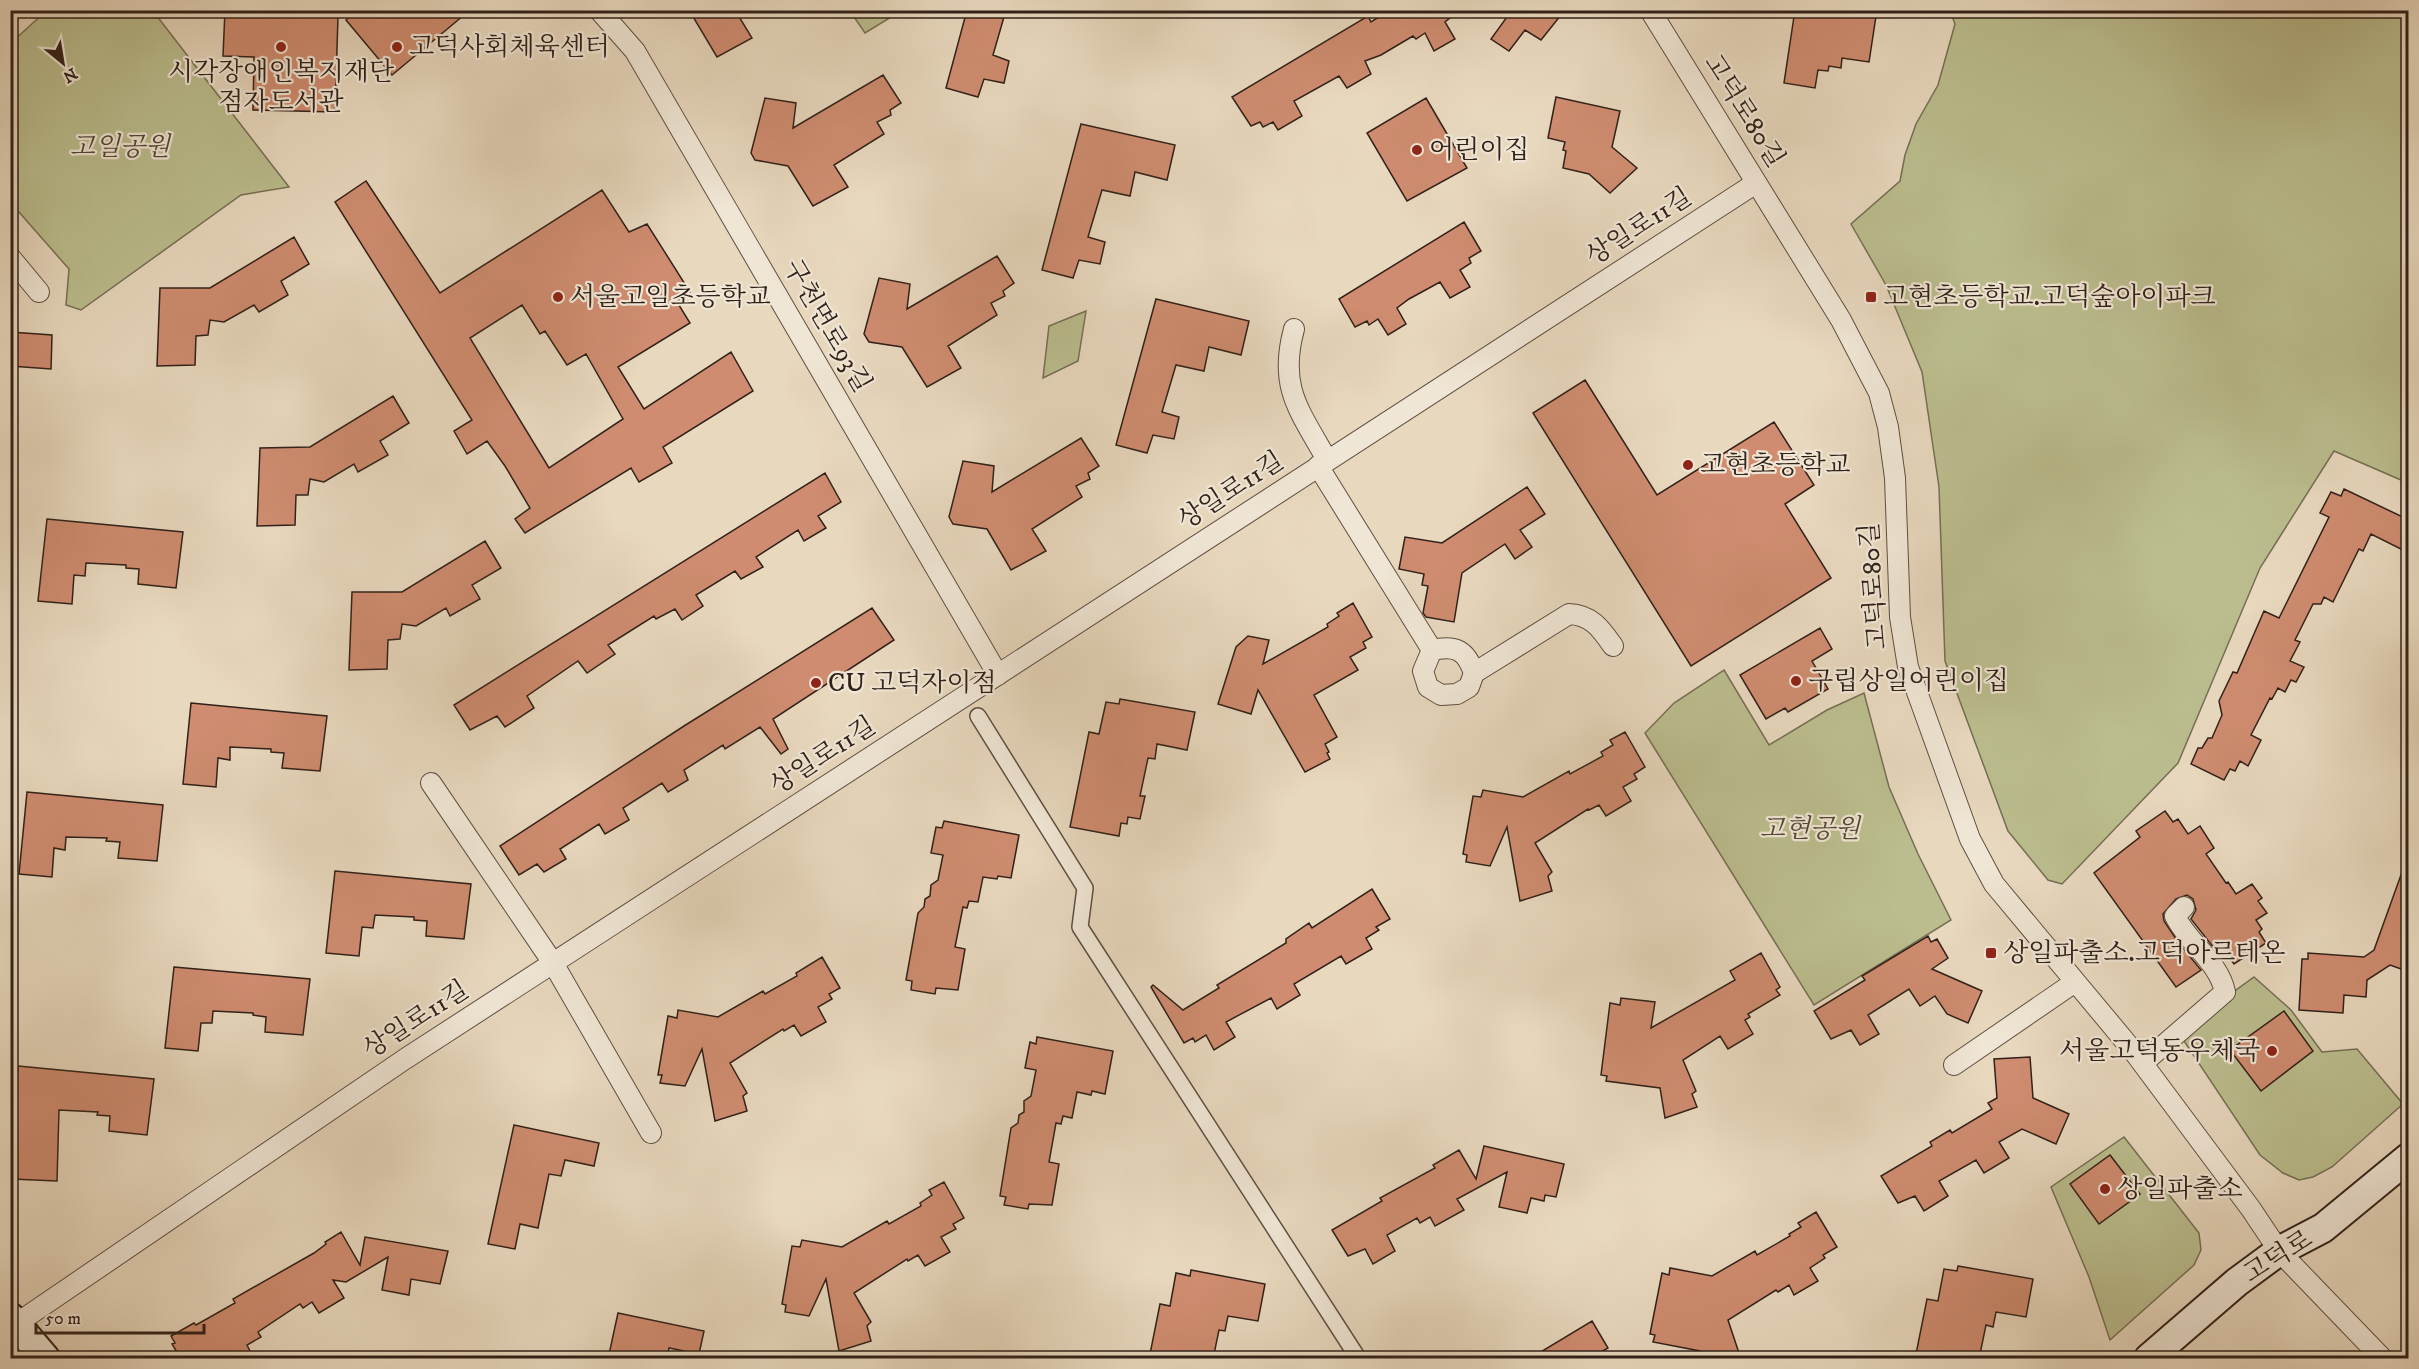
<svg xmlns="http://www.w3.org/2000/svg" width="2419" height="1369" font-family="'IM FELL DW Pica','Noto Serif KR',serif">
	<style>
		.green { fill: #bbbd8e; stroke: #766f54; stroke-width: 1.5 }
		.building { fill: #cf8c70; stroke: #312119; stroke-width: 1.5; fill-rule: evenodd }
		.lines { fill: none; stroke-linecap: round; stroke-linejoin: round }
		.pedestrian-casing { stroke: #5f4f42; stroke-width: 18 }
		.minor-casing { stroke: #5f4f42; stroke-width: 22 }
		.secondary-casing { stroke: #312119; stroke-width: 32 }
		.pedestrian { stroke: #f0e6d5; stroke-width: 15 }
		.minor { stroke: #f0e6d5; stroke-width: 20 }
		.secondary { stroke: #f0e6d5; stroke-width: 28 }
		.poi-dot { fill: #8f2418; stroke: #f0e6d5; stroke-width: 2 }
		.labels { text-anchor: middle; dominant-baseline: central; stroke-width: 4.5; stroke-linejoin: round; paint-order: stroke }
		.poi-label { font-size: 26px; fill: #312119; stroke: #f0e6d5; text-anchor: start }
		.street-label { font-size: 26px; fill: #312119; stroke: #f0e6d5 }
		.park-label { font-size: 26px; font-style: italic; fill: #544836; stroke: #f0e6d5 }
	</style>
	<rect width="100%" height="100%" fill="#e8d8be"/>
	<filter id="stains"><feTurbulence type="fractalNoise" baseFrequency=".00333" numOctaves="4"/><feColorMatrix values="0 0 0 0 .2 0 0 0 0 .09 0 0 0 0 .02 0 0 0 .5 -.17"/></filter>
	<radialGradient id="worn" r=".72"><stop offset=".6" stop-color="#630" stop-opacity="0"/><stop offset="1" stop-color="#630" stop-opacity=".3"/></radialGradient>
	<path class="green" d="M46 11H153L289 187 241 195 81 310 66 305 69 269 11 203V43Z
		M850 11H901L865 33Z
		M1950 11H2408V483L2334 451 2260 568 2178 763 2062 884 2048 880 2008 831 1945 661 1939 487 1922 372 1886 285 1851 224 1900 181 1905 155 1916 124 1938 85 1955 24Z
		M1086 311 1078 361 1043 378 1049 326Z
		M1724 670 1769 745 1827 710 1864 693 1889 787 1918 854 1951 920 1814 1005 1645 733 1674 703Z
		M2254 977 2291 1010 2322 1052 2357 1049 2403 1104 2332 1167 2313 1177 2299 1180 2283 1173 2260 1155 2178 1032Z
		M2124 1137 2199 1233 2201 1250 2194 1265 2110 1340 2089 1277 2051 1187Z"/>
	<path class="building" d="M225 10H303L302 16 338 17 335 112 253 110 254 57 223 56Z
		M358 10H470L392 75 346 20Z
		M689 10H735L752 38 717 57Z
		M967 10H1006L993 55 1009 61 1004 83 984 79 978 97 946 88Z
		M1390 10H1460L1445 22 1455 39 1434 51 1425 33 1416 39 1413 36 1381 55 1365 61 1371 74 1347 88 1339 76 1294 101 1302 116 1278 130 1273 122 1263 127 1260 122 1251 126 1232 97 1368 16 1371 22Z
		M1497 10H1565L1541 40 1525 30 1509 51 1491 39 1507 17Z
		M1795 10H1838L1876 16 1869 62 1842 58 1841 68 1829 66 1828 71 1818 70 1815 88 1784 83Z
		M883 75 901 103 890 110 891 115 877 122 884 134 834 165 848 187 813 206 788 166 755 160 751 153 765 98 796 103 793 128Z
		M1556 97 1620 111 1612 147 1637 168 1610 193 1589 174 1563 168 1566 151 1563 150 1565 142 1548 138Z
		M1426 98 1467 168 1407 201 1367 133Z
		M1081 124 1175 145 1167 180 1135 172 1130 196 1102 190 1088 237 1105 242 1100 264 1079 260 1073 278 1042 270Z
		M366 181 440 293 602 190 629 232 647 224 690 292 677 302 690 323 618 367 644 409 731 352 753 391 663 447 672 463 639 482 631 468 525 533 515 519 530 508 505 466 487 441 467 454 454 431 472 420 335 202ZM522 305 540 334 545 331 567 365 586 354 623 419 549 468 470 338Z
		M1464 222 1481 251 1469 258 1471 263 1460 270 1470 287 1450 298 1440 282 1409 299 1397 308 1406 324 1388 335 1378 319 1369 325 1367 321 1355 327 1339 299Z
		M294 237 309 264 281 281 288 295 259 312 254 305 224 322 210 320 208 335 196 336 195 365 157 366 160 288H210Z
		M997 256 1014 283 1003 291 1005 296 991 303 997 315 948 346 961 368 927 387 902 347 869 342 864 334 879 278 910 284 907 309Z
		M1156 299 1249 321 1241 355 1209 347 1204 371 1176 365 1162 412 1179 417 1174 439 1153 435 1147 453 1116 445Z
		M10 332 52 335 51 369 10 366Z
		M1585 380 1657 495 1774 422 1814 485 1785 504 1831 578 1691 666 1533 413Z
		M393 396 409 423 380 441 388 455 358 472 354 464 324 482 310 479 308 495H296L295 525 257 526 260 448 310 447Z
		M1081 438 1099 466 1088 473 1090 479 1076 486 1082 497 1032 529 1046 551 1011 570 987 529 953 524 949 517 963 461 994 466 992 492Z
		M825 473 841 502 818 516 826 528 804 541 798 530 756 557 763 567 741 579 735 571 696 595 703 606 682 620 675 609 656 619 654 616 608 645 615 654 587 673 578 661 527 696 534 708 505 727 497 716 470 730 454 705Z
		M1527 487 1545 514 1520 530 1532 547 1515 559 1505 544 1462 573 1454 622 1426 617 1423 613 1428 586 1422 585 1424 574 1399 569 1405 537 1442 543Z
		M2344 489 2409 520V553L2371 534 2363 551 2359 549 2333 602 2324 597 2321 604H2313L2295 640 2300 642 2290 661 2304 667 2296 682 2291 680 2285 692 2278 688 2272 699 2270 698 2251 735 2261 740 2248 766 2240 761 2235 771 2230 769 2224 780 2191 764 2198 748H2202L2208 738H2212L2222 715 2219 701 2233 672 2237 673 2264 611 2279 618 2329 517 2320 513 2331 492 2341 496Z
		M47 519 183 532 176 588 138 584 139 569 126 568V565L86 563 85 576 74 575 72 604 38 601Z
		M485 541 501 568 472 585 480 599 450 616 446 608 416 626 402 624 400 639 388 640 387 669 349 670 352 592H402Z
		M1353 603 1372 637 1363 642 1366 648 1350 657 1358 670 1314 695 1337 737 1325 744 1329 752 1327 753 1330 759 1305 772 1258 690 1251 714 1218 704 1236 647 1248 636 1269 640 1263 664 1328 627 1327 624 1339 616 1337 613Z
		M872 608 894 640 773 719 788 749 781 754 760 727 725 749 723 745 684 770 688 780 668 792 662 783 623 808 629 820 605 834 599 824 560 849 566 859 544 872 537 864 519 875 500 846 684 726Z
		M1820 628 1832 649 1812 661 1828 689 1788 712 1785 708 1766 719 1740 675Z
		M1120 699 1195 712 1187 750 1157 744 1155 759 1148 758 1140 796H1145L1140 819 1128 817 1127 824 1121 823 1119 836 1070 827 1089 732 1099 734 1106 702 1119 704Z
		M191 703 327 716 320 771 282 768 284 753 271 752V749L230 747V760L218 758 216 787 183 784Z
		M1625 732 1645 767 1634 774 1637 779 1623 787 1631 801 1606 816 1599 805 1589 810 1588 809 1535 843 1552 872 1548 876 1552 891 1520 901 1507 827 1490 866 1466 862 1467 855 1463 854 1473 796 1481 797 1483 790 1523 797 1569 771 1570 774 1603 756 1601 752 1613 745 1610 740Z
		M27 792 163 805 157 861 118 858 120 842 106 841 107 838 66 837 65 850 54 848 52 877 19 874Z
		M2165 811 2173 822 2178 819 2188 834 2200 826 2214 848 2206 854 2226 883 2228 882 2236 894 2252 884 2262 898 2258 901 2267 913 2256 920 2262 929 2259 932 2266 943 2234 964 2227 954 2221 957 2191 919 2196 910 2193 899 2187 895 2176 899 2163 914 2164 921 2178 942 2201 970 2176 987 2094 873 2140 837 2136 831Z
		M944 821 1019 835 1011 878 998 876 997 879 983 877 978 902 969 901 967 908 963 907 955 947 965 949 958 990 936 988 935 994 911 990 912 981 906 980 918 913 924 907 925 899 930 896 931 885 938 880 943 855 931 853 936 827 942 828Z
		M2406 861H2409V957L2404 970 2390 965 2367 980 2366 997 2344 995 2343 1013 2299 1010 2302 959H2308V953L2364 957 2374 950Z
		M335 871 471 884 464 939 426 936 427 921 414 920V917L375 915 373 928 362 927 359 956 326 953Z
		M1372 889 1390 919 1376 927 1379 930 1366 938 1372 949 1346 964 1341 956 1294 984 1300 995 1277 1009 1271 998 1226 1022 1235 1037 1214 1050 1206 1035 1195 1042 1193 1038 1184 1043 1151 987 1153 985 1183 1010 1219 988 1217 985 1286 943V939L1309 923 1312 928Z
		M1928 936 1931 942 1937 939 1948 958 1932 969 1982 991 1968 1023 1947 1014 1935 996 1920 1006 1909 989 1868 1015 1879 1034 1860 1045 1851 1030 1831 1039 1814 1011 1865 980 1862 976Z
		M1761 953 1780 987 1776 990 1780 995 1748 1014 1750 1017 1745 1020 1753 1034 1728 1049 1720 1036 1683 1060 1696 1091 1692 1094 1697 1107 1665 1118 1660 1088 1606 1081 1607 1076 1601 1075 1610 1003 1620 1005 1621 998 1655 1002 1651 1028 1735 980 1730 971Z
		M822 957 840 988 829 994 832 999 818 1007 826 1022 801 1036 794 1025 784 1031 783 1029 730 1063 747 1093 743 1096 747 1111 715 1121 702 1049 685 1086 660 1083 662 1075H658L668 1016 677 1018 678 1010 718 1017 763 991 765 994 797 976 796 973Z
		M174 967 310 979 303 1035 265 1032 266 1017 253 1015V1013L213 1011 212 1023H201L198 1051 165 1048Z
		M2284 1011 2313 1051 2261 1091 2230 1050Z
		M1037 1037 1113 1051 1105 1094 1092 1091 1091 1095 1077 1092 1072 1118 1063 1116 1061 1124 1056 1123 1049 1162 1059 1164 1052 1205 1029 1204 1028 1209 1004 1205 1006 1197 1000 1196 1011 1128 1018 1123 1019 1115 1024 1112V1101L1031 1096 1036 1070 1025 1068 1030 1042 1036 1044Z
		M2030 1057 2033 1098 2069 1114 2056 1144 2022 1129 1999 1142 2009 1158 1984 1173 1976 1160 1939 1181 1948 1196 1924 1211 1915 1196 1898 1203 1881 1176 1932 1146 1930 1142 1950 1130 1952 1133 1992 1109 1988 1103 1997 1098 1994 1059Z
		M18 1066 154 1079 147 1135 109 1131 110 1116 97 1115 98 1112 59 1110 57 1181 12 1179Z
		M514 1125 599 1143 594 1166 565 1160 561 1176 549 1174 538 1228 520 1224 515 1249 488 1244Z
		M1484 1146 1564 1164 1556 1197 1545 1195 1544 1201 1531 1198 1527 1213 1499 1207 1507 1172 1457 1199 1464 1210 1435 1226 1430 1217 1420 1223 1417 1218 1387 1235 1395 1251 1373 1264 1365 1249 1348 1256 1332 1230 1382 1201 1380 1198 1435 1168 1433 1165 1459 1150 1476 1179Z
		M2110 1155 2140 1194 2099 1224 2070 1184Z
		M944 1182 964 1218 953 1224 956 1229 941 1237 950 1252 925 1266 918 1255 908 1261 907 1259 854 1293 871 1322 867 1326 871 1341 839 1351 826 1279 809 1316 785 1312 786 1305 782 1304 792 1246 800 1247 802 1240 842 1247 887 1221 889 1224 921 1206 920 1203 932 1195 929 1190Z
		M1816 1212 1837 1247 1823 1255 1825 1258 1810 1268 1818 1281 1794 1295 1789 1285 1778 1292 1776 1290 1728 1320 1741 1359H1701L1700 1351 1653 1342 1655 1335 1650 1334 1662 1273 1669 1275 1670 1268 1712 1276 1755 1251 1757 1255 1790 1236 1789 1234 1801 1227 1798 1223Z
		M341 1232 360 1265 365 1237 448 1251 440 1284 411 1279 409 1295 382 1290 388 1257 346 1282 333 1280 344 1298 319 1313 312 1302 303 1308 300 1304 258 1332 261 1337 247 1345 254 1359H181L172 1344 175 1343 171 1336 194 1323 196 1325 235 1303 233 1299 314 1253 326 1244 325 1242Z
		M1958 1266 2033 1279 2026 1317 1996 1312 1993 1327 1986 1325 1979 1359H1915L1927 1299 1938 1301 1944 1269 1957 1271Z
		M1191 1270 1265 1284 1258 1321 1228 1316 1225 1331 1219 1330 1213 1359H1149L1160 1304 1170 1306 1176 1273 1190 1276Z
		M618 1313 704 1331 699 1354 669 1348 667 1359H608Z
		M1592 1321 1608 1348 1589 1359H1529Z"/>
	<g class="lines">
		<g class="pedestrian-casing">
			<path id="pedestrian" d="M978 716 1085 888 1080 927 1358 1358"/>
		</g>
		<g class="minor-casing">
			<path id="minor" d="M599 10 635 51 998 675
				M1650 10 1841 320 1879 393 1888 427 1895 478 1900 617 1908 667 1970 839 1994 884 2134 1052 2251 1209 2279 1251 2382 1358
				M10 257 39 292
				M1294 329C1278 388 1300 411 1327 460
				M1318 466 1432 650 1423 671 1428 687 1441 695 1457 694 1469 687 1474 673C1466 650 1456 645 1432 650
				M1474 673 1569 614C1592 615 1601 629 1613 646
				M431 783 553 963 651 1133
				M2143 1063 2225 992C2219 962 2188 943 2175 916L2184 907
				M1954 1065 2075 982
				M10 1328 405 1059 1756 183"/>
		</g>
		<g class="secondary-casing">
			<path id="secondary" d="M10 1317 45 1358
				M2149 1358 2237 1282 2279 1251 2323 1228 2408 1158"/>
		</g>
		<use href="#pedestrian" class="pedestrian"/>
		<use href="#minor" class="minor"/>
		<use href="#secondary" class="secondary"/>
	</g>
	<g class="poi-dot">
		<circle cx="281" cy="47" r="6"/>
		<circle cx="397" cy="47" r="6"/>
		<circle cx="1417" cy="150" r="6"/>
		<circle cx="558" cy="297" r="6"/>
		<rect x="1865" y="291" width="12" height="12" rx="3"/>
		<circle cx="1688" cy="465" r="6"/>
		<circle cx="1796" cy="681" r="6"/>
		<circle cx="816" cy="683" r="6"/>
		<rect x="1985" y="947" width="12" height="12" rx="3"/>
		<circle cx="2272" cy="1051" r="6"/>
		<circle cx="2105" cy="1189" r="6"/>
	</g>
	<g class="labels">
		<g class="poi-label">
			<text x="409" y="47">고덕사회체육센터</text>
			<text x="281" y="72" text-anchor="middle">시각장애인복지재단<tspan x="281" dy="30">점자도서관</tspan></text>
			<text x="1429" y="150">어린이집</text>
			<text x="570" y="297">서울고일초등학교</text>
			<text x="1883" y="297">고현초등학교.고덕숲아이파크</text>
			<text x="1700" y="465">고현초등학교</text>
			<text x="1808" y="681">구립상일어린이집</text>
			<text x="828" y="683">CU 고덕자이점</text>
			<text x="2003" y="953">상일파출소.고덕아르테온</text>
			<text x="2260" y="1051" text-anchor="end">서울고덕동우체국</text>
			<text x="2117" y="1189">상일파출소</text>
		</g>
		<g class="street-label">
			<text transform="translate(1744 111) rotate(58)">고덕로80길</text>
			<text transform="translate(1639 227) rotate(-33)">상일로11길</text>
			<text transform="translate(827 326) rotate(60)">구천면로93길</text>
			<text transform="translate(1231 491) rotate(-33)">상일로11길</text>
			<text transform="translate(1874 586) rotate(-94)">고덕로80길</text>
			<text transform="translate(823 756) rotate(-33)">상일로11길</text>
			<text transform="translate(416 1020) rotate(-33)">상일로11길</text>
			<text transform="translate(2278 1257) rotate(-32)">고덕로</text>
		</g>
		<g class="park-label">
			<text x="120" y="147">고일공원</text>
			<text x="1810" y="829">고현공원</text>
		</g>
	</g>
	<rect width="2419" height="1369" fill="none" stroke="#e8d8be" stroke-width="36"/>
	<rect x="12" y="12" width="2395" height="1345" fill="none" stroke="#312119" stroke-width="3"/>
	<rect x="18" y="18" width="2383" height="1333" fill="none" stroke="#312119" stroke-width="1.5"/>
	<g transform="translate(63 63) rotate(150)" stroke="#f0e6d5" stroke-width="4.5" paint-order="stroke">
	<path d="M0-4.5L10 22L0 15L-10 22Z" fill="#312119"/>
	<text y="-9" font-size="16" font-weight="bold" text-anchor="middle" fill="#312119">N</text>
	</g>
	<path d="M36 1324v9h168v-9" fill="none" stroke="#312119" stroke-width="3"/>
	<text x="45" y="1324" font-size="18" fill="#312119" stroke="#f0e6d5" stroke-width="4.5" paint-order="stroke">50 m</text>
	<rect width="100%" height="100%" filter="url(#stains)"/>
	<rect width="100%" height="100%" fill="url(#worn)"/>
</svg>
